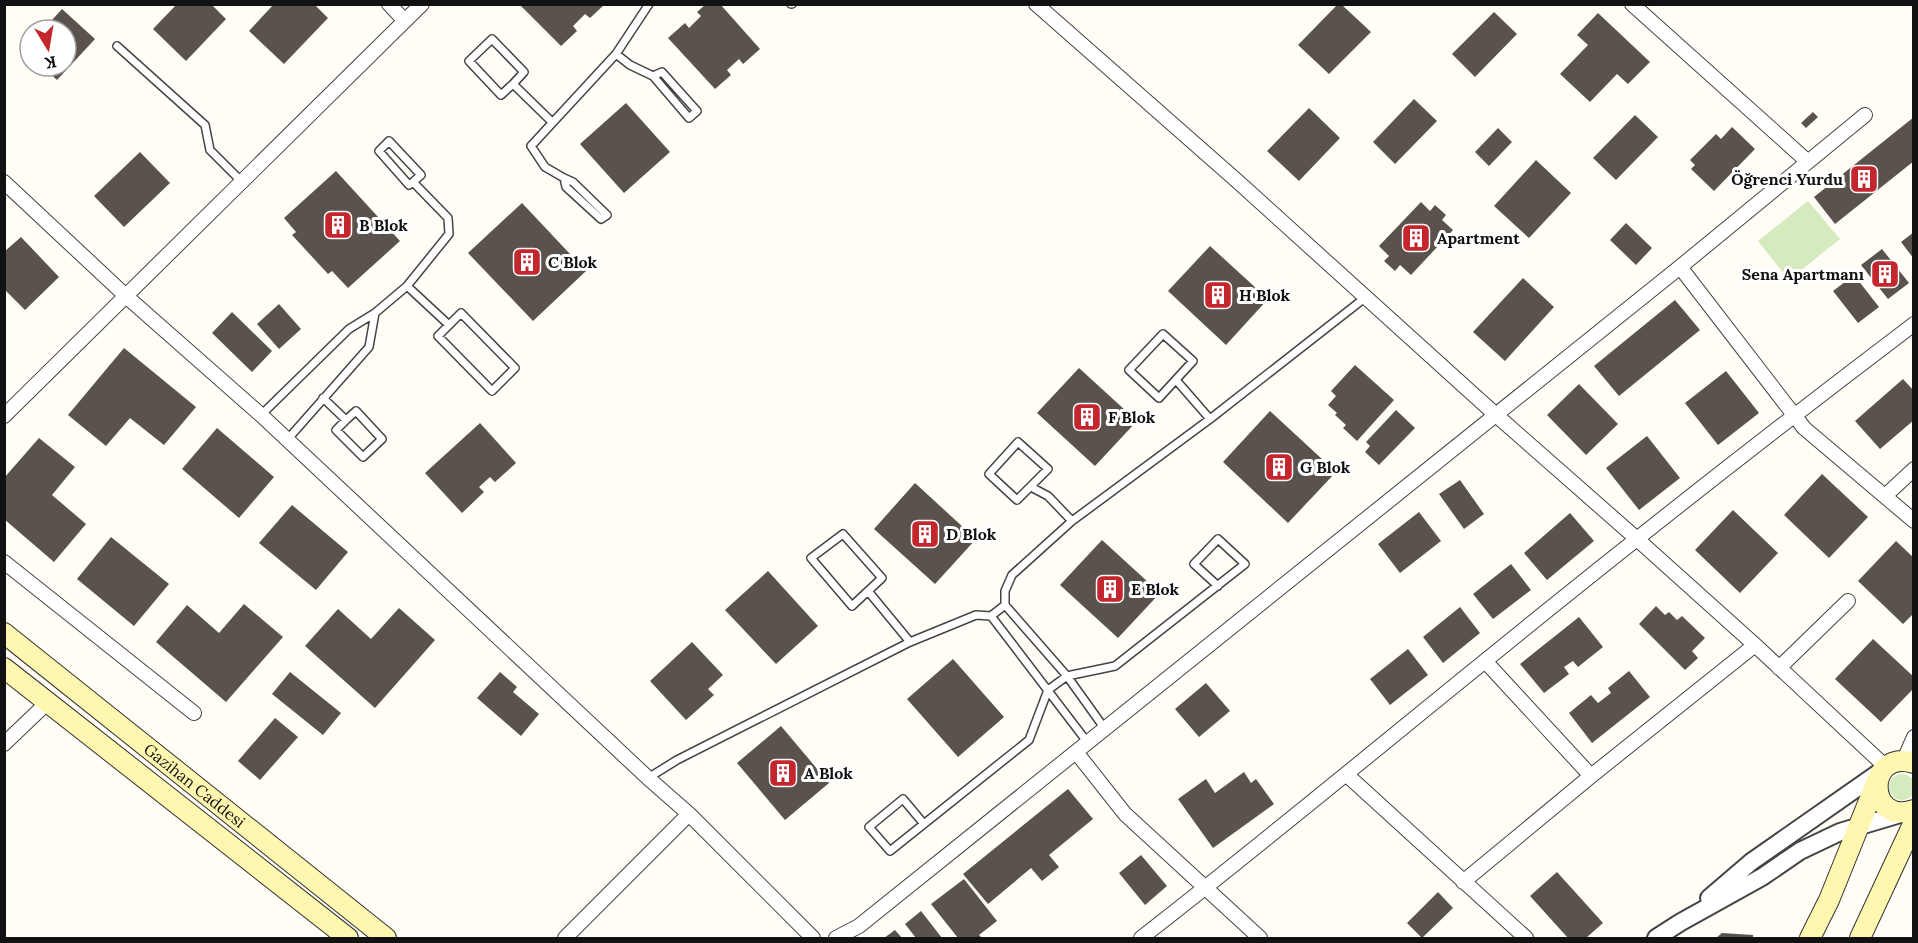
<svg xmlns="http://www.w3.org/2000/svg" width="1918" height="943" font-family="Lora,serif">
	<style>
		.green { fill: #d5ebbd }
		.building { fill: #5a524d }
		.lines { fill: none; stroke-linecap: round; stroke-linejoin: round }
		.service-casing { stroke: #444; stroke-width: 10 }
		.minor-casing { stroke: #444; stroke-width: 16 }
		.tertiary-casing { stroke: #444; stroke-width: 20 }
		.secondary-casing { stroke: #333; stroke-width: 22 }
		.service { stroke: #fff; stroke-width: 7 }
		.minor { stroke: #fff; stroke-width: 14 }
		.tertiary { stroke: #fff; stroke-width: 16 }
		.secondary { stroke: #fff6b0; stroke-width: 20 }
		.labels { text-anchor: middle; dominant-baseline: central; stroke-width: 6; stroke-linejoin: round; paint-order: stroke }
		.poi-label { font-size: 16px; font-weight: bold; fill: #111; stroke: #fff; text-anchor: start }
		.street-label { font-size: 16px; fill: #111; stroke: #fff }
	</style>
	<rect width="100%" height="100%" fill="#fffdf5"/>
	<path class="green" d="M1808 201 1840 239 1789 280 1758 241Z
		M1889 787a13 13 0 1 1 26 0a13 13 0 1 1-26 0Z"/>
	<path class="building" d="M177 4H211L226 19 186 61 153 29Z
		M274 4H314L328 18 284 64 249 31Z
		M706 4H720L760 49 743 64 739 59 727 70 731 75 715 89 668 38 685 23 689 28 701 16 697 12Z
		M520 5H604L590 18 585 14 573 26 577 31 561 46Z
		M1337 5H1342L1371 32 1329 74 1298 45Z
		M62 9 95 39 57 80 42 66H66V30H43Z
		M1494 12 1517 34 1475 77 1452 54Z
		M1598 13 1650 62 1628 84 1617 74 1590 102 1560 74 1588 45 1577 35Z
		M1414 99 1437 121 1395 164 1373 142Z
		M626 103 670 152 624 193 580 144Z
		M1309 108 1340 138 1299 181 1267 151Z
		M1813 112 1818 117 1806 128 1801 123Z
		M1635 115 1658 137 1616 180 1593 158Z
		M1914 117V161L1835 224 1814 197Z
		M1732 127 1755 149 1714 191 1691 169 1695 165 1690 160 1716 134 1721 139Z
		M1498 128 1512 142 1489 166 1475 152Z
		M140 152 170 183 124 227 94 196Z
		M1536 160 1571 193 1529 238 1494 206Z
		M336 171 400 241 348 288 332 271 328 274 292 235 296 232 284 218Z
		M1421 202 1430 211 1435 205 1446 215 1442 220 1453 230 1411 275 1400 265 1395 271 1384 261 1389 256 1379 246Z
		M522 203 586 271 533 321 468 253Z
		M1626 223 1652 248 1636 265 1610 240Z
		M1914 232V259L1901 242Z
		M21 237 59 277 25 310 4 289V252Z
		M1210 246 1268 299 1226 345 1168 291Z
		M1882 249 1909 283 1888 299 1861 265Z
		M1854 275 1879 307 1858 323 1833 291Z
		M1523 278 1554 307 1505 361 1473 332Z
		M1675 300 1700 330 1619 396 1594 366Z
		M279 304 301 329 279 349 257 324Z
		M232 312 272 351 252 372 212 333Z
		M124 348 196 407 164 445 130 418 106 446 68 415Z
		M1355 365 1394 400 1357 441 1343 428 1346 425 1335 415 1337 413 1328 405 1336 396 1331 391Z
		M1079 368 1137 421 1095 466 1037 413Z
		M1726 371 1759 413 1718 445 1685 403Z
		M1903 379 1914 391V420L1880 449 1855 421Z
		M1579 384 1618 424 1586 455 1547 415Z
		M1396 410 1415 428 1379 465 1365 452 1370 446 1366 442Z
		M1270 411 1336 472 1288 523 1223 462Z
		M480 423 516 463 495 482 490 477 479 487 484 492 462 513 425 473Z
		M217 428 274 477 239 518 182 469Z
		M1647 436 1680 478 1639 510 1606 468Z
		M39 438 75 467 52 495 86 524 54 562 4 519V478Z
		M1822 474 1868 517 1829 558 1784 515Z
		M1460 480 1484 514 1464 529 1439 494Z
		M915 483 976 539 935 584 874 529Z
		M292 505 348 552 316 590 259 543Z
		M1733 510 1778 553 1740 593 1695 550Z
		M1419 512 1441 541 1400 573 1378 544Z
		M1570 513 1594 541 1547 580 1524 553Z
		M111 537 169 584 134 626 77 579Z
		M1102 540 1160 593 1118 638 1060 585Z
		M1896 541 1914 558V613L1903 624 1858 581Z
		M1511 564 1531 590 1493 619 1473 594Z
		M768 571 818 626 776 664 725 610Z
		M244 604 283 637 226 702 156 642 187 605 219 633Z
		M1656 606 1665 615 1669 612 1677 620 1682 616 1705 638 1692 651 1698 658 1685 670 1639 624Z
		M1460 607 1480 633 1443 663 1423 637Z
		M399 608 435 640 375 708 305 646 338 609 371 639Z
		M1579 617 1603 647 1578 667 1573 661 1564 667 1569 674 1544 693 1520 664Z
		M1873 639 1914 677V688L1881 722 1835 679Z
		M692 642 723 675 708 689 714 695 686 720 650 681Z
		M1408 649 1428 675 1390 705 1370 679Z
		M953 659 1004 717 958 757 907 699Z
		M1629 671 1650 697 1592 743 1569 713 1591 695 1598 703 1611 693 1608 688Z
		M290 672 341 713 323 735 272 694Z
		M500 672 517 687 513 692 539 714 521 736 477 698Z
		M1206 683 1230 711 1199 737 1175 709Z
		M275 718 298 737 260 780 238 761Z
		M781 726 829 783 785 820 737 763Z
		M1244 772 1251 783 1256 779 1274 804 1213 848 1178 799 1206 779 1215 793Z
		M1068 789 1093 819 1049 855 1059 867 1042 881 1031 868 988 904 963 874Z
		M1141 855 1167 886 1145 905 1119 873Z
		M1557 872 1603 923 1586 938H1568L1530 896Z
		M964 879 997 921 979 935 982 938H958L931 904Z
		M1438 892 1453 908 1422 938 1407 923Z
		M921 911 942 938H916L905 924Z
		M895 930 902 938H884Z
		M1722 933 1753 935V938H1716Z"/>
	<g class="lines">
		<g class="service-casing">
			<path id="service" d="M791 4H792
				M117 46 205 125 210 150 243 183
				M616 54 630 65 653 76 689 118 697 111 662 72 653 76
				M513 84 501 95 469 61 492 39 524 72 513 84 552 122
				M564 178 573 182 607 215 601 219 566 187 564 178 545 167 531 146 616 54 649 4
				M407 286 449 325
				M461 313 515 368 492 391 438 336Z
				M1163 334 1193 361 1159 398 1129 370Z
				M1176 380 1210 419
				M323 398 346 420 336 430 363 457 382 439 356 411 346 420
				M261 415 349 329 375 313 407 286 449 234 448 218 413 182 421 175 389 141 379 151 409 185 413 182
				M287 440 369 347 375 313
				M1018 442 1048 469 1017 500 989 474Z
				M1031 487 1048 496 1072 521
				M868 591 882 578 843 534 811 558 852 606 868 591 910 642
				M1005 605 1067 676 1105 729
				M991 616 1088 743
				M648 778 677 760 910 642 976 615 991 616 1005 605V591L1012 575 1072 521 1210 419 1366 297
				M924 824 903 799 869 827 890 851 1029 740 1048 690 1067 676 1115 666 1245 564 1218 539 1194 564 1218 586"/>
		</g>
		<g class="minor-casing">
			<path id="minor" d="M389 4 405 21
				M1036 4 1236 180 1496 415 1637 539 1755 645 1886 767
				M1632 4 1807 161
				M1865 115 1680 267 1804 428 1914 521
				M4 182 127 297 261 415 648 778 689 814 813 938
				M4 416 422 4
				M1885 496 1914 469
				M4 562 194 713
				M1485 661 1591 776
				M1779 668 1848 601
				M4 744 48 702
				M1076 752 1125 814 1260 938
				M1907 753 1914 737
				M1347 775 1526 938
				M1463 882 1591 776 1755 645
				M565 938 689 814
				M836 938 859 926 1680 267
				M1141 938C1257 848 1370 754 1485 661 1626 546 1769 434 1914 324"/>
		</g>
		<g class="tertiary-casing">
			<path id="tertiary" d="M1709 898 1751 862 1884 769
				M1656 938 1681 922 1762 877 1800 851 1840 832 1907 812"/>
		</g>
		<g class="secondary-casing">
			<g id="secondary">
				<path id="s1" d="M4 633 386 938"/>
				<path d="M4 668 348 938"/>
				<path d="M1914 763C1865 748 1866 826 1914 810"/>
				<path d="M1810 938 1829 900 1877 781"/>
				<path d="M1860 938 1914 822"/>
			</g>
		</g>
		<use href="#service" class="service"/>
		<use href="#minor" class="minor"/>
		<use href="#tertiary" class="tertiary"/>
		<use href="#secondary" class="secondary"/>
	</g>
	<defs>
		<g id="building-square" transform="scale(1.5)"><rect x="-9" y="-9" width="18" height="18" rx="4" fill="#c4262e" stroke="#fff"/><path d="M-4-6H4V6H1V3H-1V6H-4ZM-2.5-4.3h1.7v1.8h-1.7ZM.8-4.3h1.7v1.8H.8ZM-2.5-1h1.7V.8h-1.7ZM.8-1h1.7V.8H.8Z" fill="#fff"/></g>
	</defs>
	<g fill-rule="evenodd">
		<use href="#building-square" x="1864" y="179"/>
		<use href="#building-square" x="338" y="225"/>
		<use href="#building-square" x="1416" y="238"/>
		<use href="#building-square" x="527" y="262"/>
		<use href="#building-square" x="1885" y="274"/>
		<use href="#building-square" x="1218" y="295"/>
		<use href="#building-square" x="1087" y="417"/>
		<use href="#building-square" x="1279" y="467"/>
		<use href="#building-square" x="925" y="534"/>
		<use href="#building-square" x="1110" y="589"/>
		<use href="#building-square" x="783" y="773"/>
	</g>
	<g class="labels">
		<g class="poi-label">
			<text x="1843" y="179" text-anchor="end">Öğrenci Yurdu</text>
			<text x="359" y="225">B Blok</text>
			<text x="1437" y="238">Apartment</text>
			<text x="548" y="262">C Blok</text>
			<text x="1864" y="274" text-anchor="end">Sena Apartmanı</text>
			<text x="1239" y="295">H Blok</text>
			<text x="1108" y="417">F Blok</text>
			<text x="1300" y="467">G Blok</text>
			<text x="946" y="534">D Blok</text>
			<text x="1131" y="589">E Blok</text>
			<text x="804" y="773">A Blok</text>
		</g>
		<g class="street-label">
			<text stroke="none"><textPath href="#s1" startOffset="244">Gazihan Caddesi</textPath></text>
		</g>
	</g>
	<rect width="1918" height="943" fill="none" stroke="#111111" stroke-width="12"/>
	<g transform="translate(48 48) rotate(169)"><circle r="28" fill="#ffffff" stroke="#a0a0a0" stroke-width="1.5"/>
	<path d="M0-4.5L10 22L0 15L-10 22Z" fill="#c4262e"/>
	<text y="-9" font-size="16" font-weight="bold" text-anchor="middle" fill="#111111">K</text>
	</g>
</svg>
